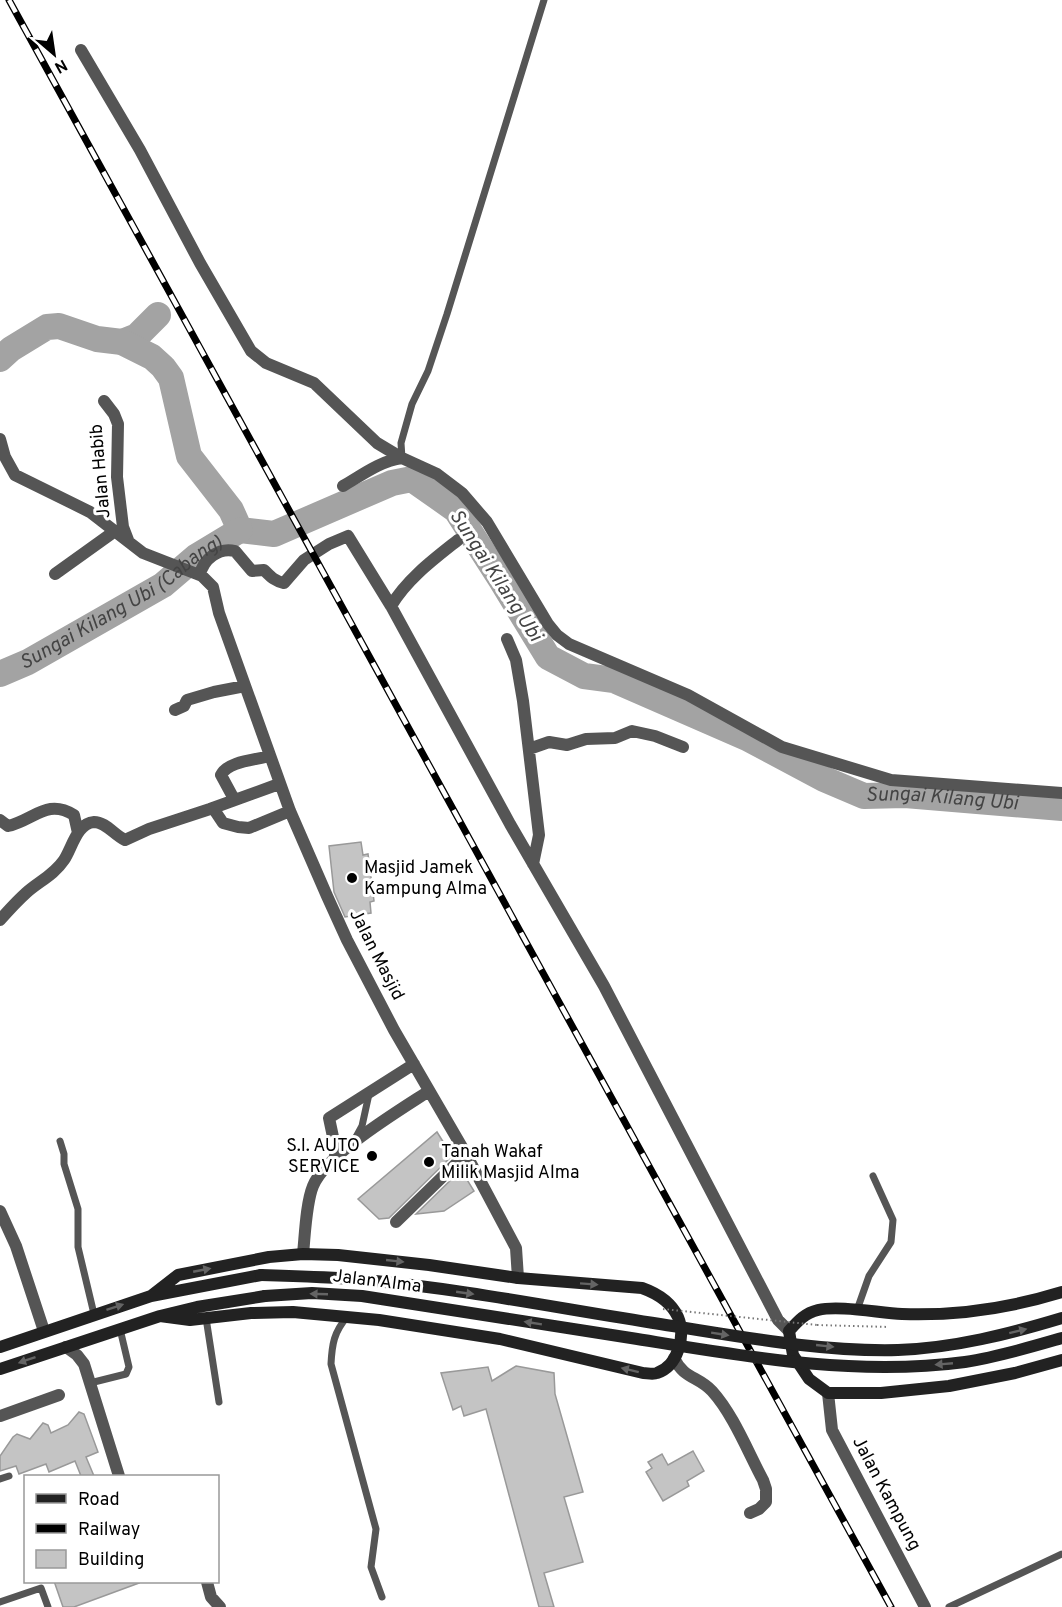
<svg xmlns="http://www.w3.org/2000/svg" width="1062" height="1607" font-family="Overpass,sans-serif">
	<style>
		.lines { fill: none; stroke-linecap: round; stroke-linejoin: round }
		.river { stroke: #a3a3a3; stroke-width: 26 }
		.building { fill: #c4c4c4; stroke: #999; stroke-width: 1.5 }
		.path { stroke: #777; stroke-width: 2; stroke-dasharray: 1.5 3; stroke-linecap: butt }
		.service { stroke: #555; stroke-width: 7 }
		.minor { stroke: #555; stroke-width: 12 }
		.secondary { stroke: #222; stroke-width: 12 }
		.rail-casing { stroke: #000; stroke-width: 7 }
		.rail { stroke: #fff; stroke-width: 4.5; stroke-dasharray: 14; stroke-linecap: butt }
		.path-bridge { stroke: #777; stroke-width: 2; stroke-dasharray: 1.5 3; stroke-linecap: butt }
		.secondary-bridge { stroke: #222; stroke-width: 12 }
		.oneway { fill: #646464 }
		.poi-dot { fill: #000; stroke: #fff; stroke-width: 2 }
		.labels { text-anchor: middle; dominant-baseline: central; stroke-width: 6; stroke-linejoin: round; paint-order: stroke }
		.street-label { font-size: 18px; fill: #000; stroke: #fff }
		.poi-label { font-size: 18px; fill: #000; stroke: #fff; text-anchor: start }
		.water-label { font-size: 20px; font-style: italic; fill: #444; stroke: #fff }
	</style>
	<rect width="100%" height="100%" fill="#fff"/>
	<g class="lines">
		<g class="river">
			<path d="M122 342 137 336 158 315"/>
			<path id="s1" d="M0 359 11 349 47 327 59 326 97 339 122 342 152 357 163 367 171 378 189 456 231 510 240 530 274 534 392 483 412 479 456 510 501 580 548 657 584 676 614 680 747 738 824 779 864 796 905 795 1062 808"/>
			<path id="s2" d="M0 674 28 662 163 585 197 556 240 530"/>
		</g>
	</g>
	<path class="building" d="M361 842 363 855 368 854 374 901 370 902 371 913 345 917 334 892 329 846Z
		M437 1132 452 1156 389 1218 379 1219 358 1199Z
		M461 1170 474 1191 444 1211 416 1214Z
		M516 1366 554 1373 555 1394 583 1492 564 1497 583 1562 544 1573 554 1607H539L486 1409 464 1416 461 1406 453 1410 441 1373 488 1367 492 1381Z
		M79 1412 84 1414 98 1452 86 1457 94 1476H81L75 1461 49 1472 46 1464 19 1474 16 1466 0 1471V1456L13 1437 17 1434 30 1439 43 1423 48 1425 51 1433 68 1425Z
		M693 1451 704 1471 687 1481 689 1486 663 1501 646 1472 652 1468 648 1462 662 1454 668 1465Z
		M54 1581H138L139 1583 74 1607H63Z"/>
	<g class="lines">
		<path class="path" d="M817 1325 889 1327"/>
		<path class="service" d="M402 458 401 443 412 404 428 371 447 314 544 0
			M356 1137 362 1126 369 1094
			M60 1141 64 1154V1164L78 1209V1247L94 1314
			M857 1310 869 1276 891 1242 893 1220 873 1176
			M347 1317C334 1332 332 1344 331 1364L376 1529 371 1567 382 1597
			M206 1318 219 1402
			M90 1383 126 1374 129 1367 120 1329
			M0 1479 9 1476
			M0 1602 41 1588 48 1607
			M949 1607 1062 1554"/>
		<path class="minor" d="M81 50 140 150 200 263 251 351 266 363 314 383 377 443 402 458 437 474 462 493 487 522 548 624 557 635 569 644 688 695 782 747 891 780 1062 793
			M104 401 114 414 118 424 117 477 123 527 128 540
			M0 439 5 457 15 475 90 512 143 553 202 576 213 587 219 613 290 811 327 896 347 940 394 1030 466 1154 516 1248 518 1278
			M343 486C362 475 380 461 402 458
			M458 540C434 559 407 579 391 606L510 824 604 986 778 1320 789 1331
			M55 574 115 531
			M200 575C203 559 219 547 235 551L252 571 264 570C270 576 274 581 284 583L304 560 329 544 348 536 391 606
			M507 639 516 660 523 701 539 835 533 864
			M175 710 184 706 187 700 214 692 245 686
			M529 749 549 742 567 745 586 739 615 738 632 731 655 736 683 747
			M234 799 221 775C228 761 255 760 270 756
			M213 808 223 823 238 827 249 828 290 811
			M0 820 8 826C34 820 47 798 74 815L78 833
			M0 920C8 911 16 902 26 893 38 882 54 875 64 860 72 848 77 823 94 822 106 822 114 835 125 840L149 829 210 809 279 784
			M334 1160 336 1151 329 1118 414 1064
			M0 1211 16 1246 44 1331
			M396 1222 466 1154
			M303 1254C305 1235 306 1203 313 1186 325 1155 400 1110 429 1091
			M66 1347 77 1355 84 1364 119 1476
			M674 1358C684 1379 698 1376 712 1391 733 1414 748 1452 763 1480L766 1489V1502L759 1509 750 1513
			M828 1393 832 1430 925 1607
			M0 1416 59 1395
			M207 1582 211 1597 220 1607"/>
		<path class="secondary" d="M1062 1292C1010 1308 956 1316 902 1314 879 1313 839 1305 818 1310 805 1313 798 1321 789 1331L793 1355 809 1379 828 1393H881L949 1386 1015 1373 1062 1360
			M151 1296 178 1275 269 1257 303 1254 338 1255 429 1265 518 1278 642 1288C656 1293 671 1302 678 1317 686 1336 678 1366 657 1373 653 1375 647 1373 643 1373L500 1339 379 1320 293 1312 251 1313 190 1320 160 1316
			M0 1347 151 1296 261 1275
			M0 1369 160 1316 197 1307 265 1296"/>
		<g class="rail-casing">
			<path id="rail" d="M9 0 891 1607"/>
		</g>
		<use href="#rail" class="rail"/>
		<path class="path-bridge" d="M663 1309 817 1325"/>
		<path class="secondary-bridge" d="M261 1275C296 1276 330 1277 365 1280 464 1289 562 1309 660 1324 738 1336 819 1352 898 1350 954 1348 1009 1334 1062 1318
			M265 1296 312 1293 362 1296C451 1310 541 1324 631 1338 742 1356 853 1377 965 1362 998 1357 1031 1347 1062 1338"/>
	</g>
	<defs><path id="oneway-solid" d="M-6-.8H1V-3.2L6.5 0L1 3.2V.8H-6Z" transform="scale(1.5)"/></defs>
	<g class="oneway">
		<use href="#oneway-solid" transform="translate(395 1261) rotate(6)"/>
		<use href="#oneway-solid" transform="translate(202 1270) rotate(-11)"/>
		<use href="#oneway-solid" transform="translate(589 1284) rotate(4)"/>
		<use href="#oneway-solid" transform="translate(465 1293) rotate(8)"/>
		<use href="#oneway-solid" transform="translate(319 1294) rotate(-178)"/>
		<use href="#oneway-solid" transform="translate(115 1307) rotate(-18)"/>
		<use href="#oneway-solid" transform="translate(533 1323) rotate(-171)"/>
		<use href="#oneway-solid" transform="translate(1018 1331) rotate(-14)"/>
		<use href="#oneway-solid" transform="translate(720 1334) rotate(9)"/>
		<use href="#oneway-solid" transform="translate(825 1346) rotate(6)"/>
		<use href="#oneway-solid" transform="translate(27 1360) rotate(161)"/>
		<use href="#oneway-solid" transform="translate(944 1364) rotate(175)"/>
		<use href="#oneway-solid" transform="translate(630 1370) rotate(-166)"/>
	</g>
	<g class="poi-dot">
		<circle cx="352" cy="878" r="6"/>
		<circle cx="372" cy="1156" r="6"/>
		<circle cx="429" cy="1162" r="6"/>
	</g>
	<g class="labels">
		<g class="street-label">
			<text transform="translate(101 471) rotate(-95)">Jalan Habib</text>
			<text transform="translate(376 955) rotate(63)">Jalan Masjid</text>
			<text transform="translate(377 1282) rotate(7)">Jalan Alma</text>
			<text transform="translate(886 1494) rotate(62)">Jalan Kampung</text>
		</g>
		<g class="poi-label">
			<text x="364" y="868">Masjid Jamek<tspan x="364" dy="21">Kampung Alma</tspan></text>
			<text x="360" y="1146" text-anchor="end">S.I. AUTO<tspan x="360" dy="21">SERVICE</tspan></text>
			<text x="441" y="1152">Tanah Wakaf<tspan x="441" dy="21">Milik Masjid Alma</tspan></text>
		</g>
		<g class="water-label">
			<text transform="translate(495 576) rotate(57)">Sungai Kilang Ubi</text>
			<text stroke="none"><textPath href="#s2" startOffset="141">Sungai Kilang Ubi (Cabang)</textPath></text>
			<text stroke="none"><textPath href="#s1" startOffset="1202">Sungai Kilang Ubi</textPath></text>
		</g>
	</g>
	<rect x="24" y="1475" width="195" height="108" fill="#ffffff" stroke="#999999" stroke-width="1.5"/>
	<rect x="36" y="1494" width="30" height="9" fill="#222222" stroke="#999999" stroke-width="1.5"/>
	<text x="78" y="1505" font-size="18" fill="#000000">Road</text>
	<rect x="36" y="1524" width="30" height="9" fill="#000000" stroke="#999999" stroke-width="1.5"/>
	<text x="78" y="1535" font-size="18" fill="#000000">Railway</text>
	<rect x="36" y="1550" width="30" height="18" fill="#c4c4c4" stroke="#999999" stroke-width="1.5"/>
	<text x="78" y="1565" font-size="18" fill="#000000">Building</text>
	<g transform="translate(54 54) rotate(151)" stroke="#ffffff" stroke-width="4.5" paint-order="stroke">
	<path d="M0-4.5L10 22L0 15L-10 22Z" fill="#000000"/>
	<text y="-9" font-size="16" font-weight="bold" text-anchor="middle" fill="#000000">N</text>
	</g>
</svg>
